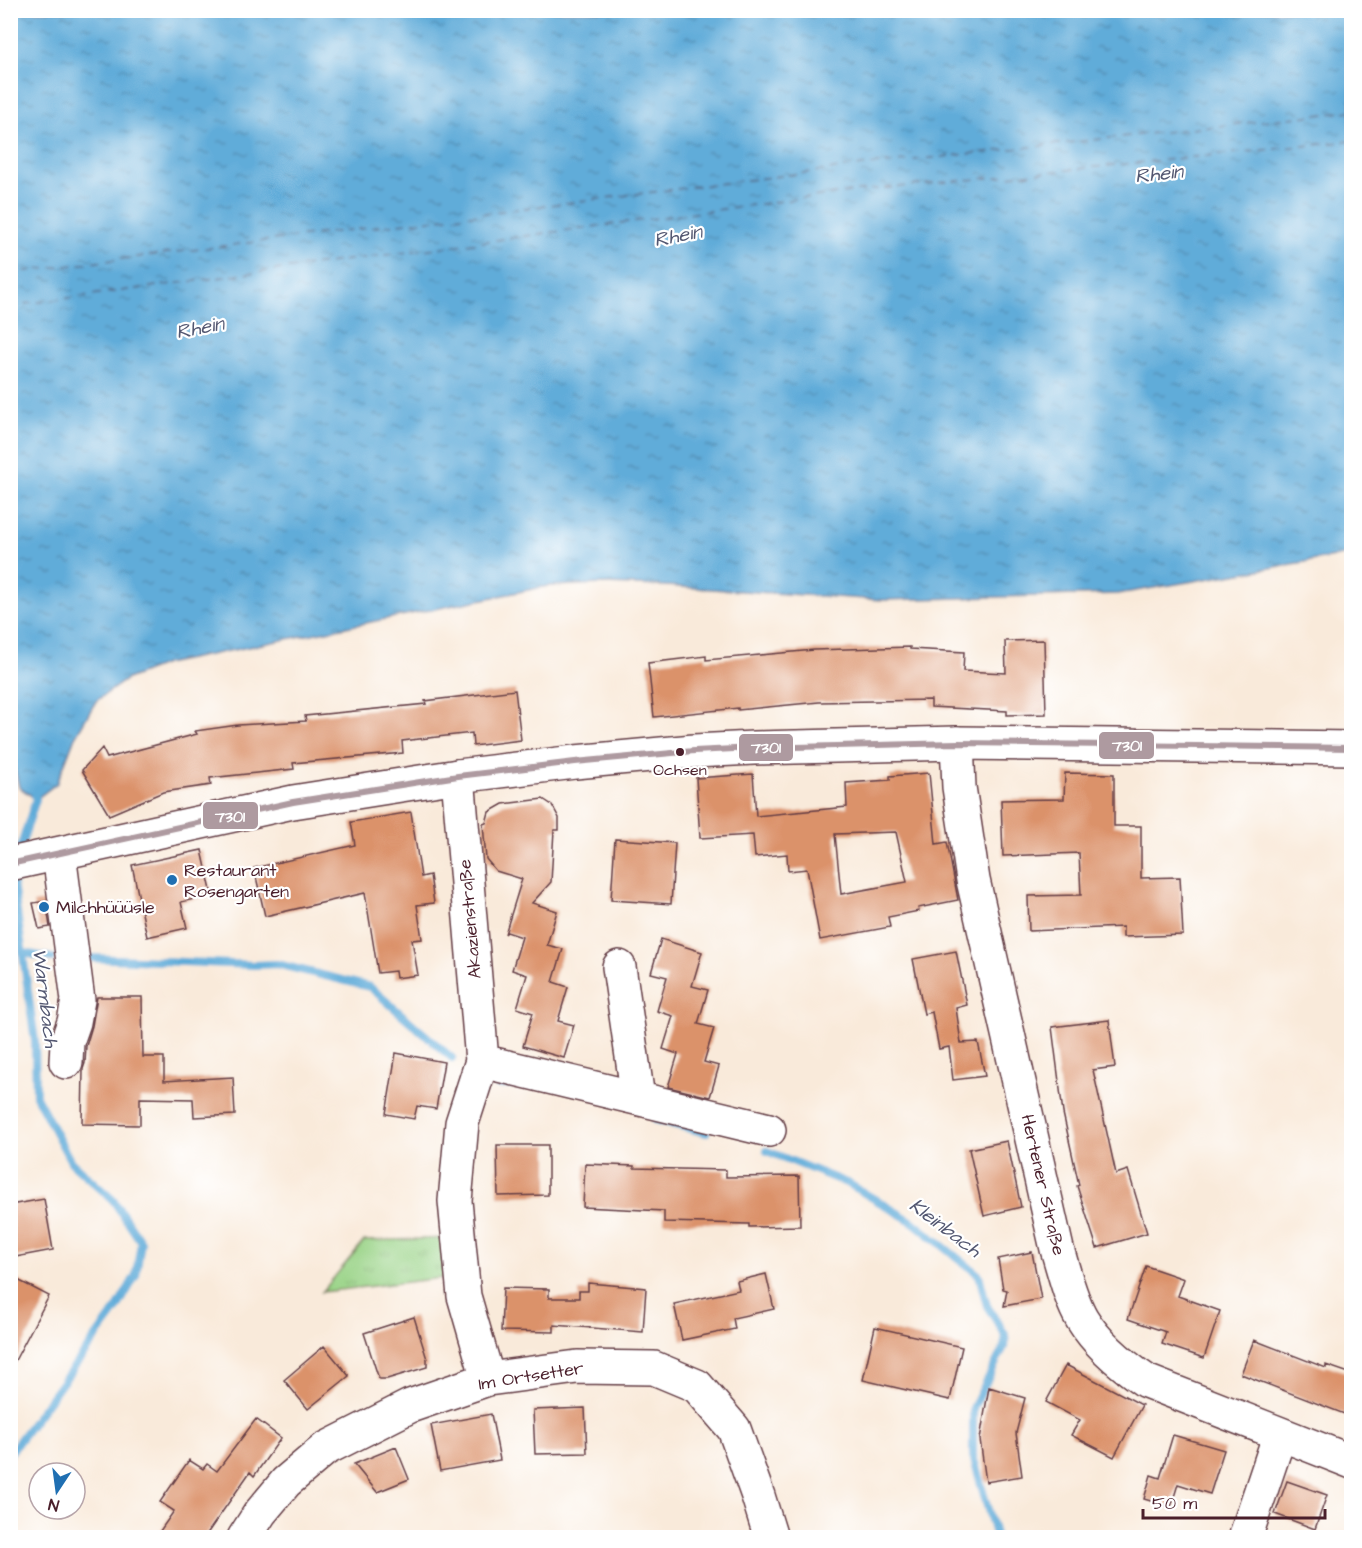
<svg xmlns="http://www.w3.org/2000/svg" width="1362" height="1548" font-family="'Architects Daughter',sans-serif">
	<style>
		.grass { fill: url(#grass-tufts); stroke: #727958; stroke-width: 1.5 }
		.water { fill: url(#water-ripples); stroke: #556682; stroke-width: 1.5 }
		.lines { fill: none; stroke-linecap: round; stroke-linejoin: round }
		.stream { stroke: #60acd9; stroke-width: 8 }
		.ferry { stroke: #535771; stroke-width: 1.5; stroke-dasharray: 8 6; stroke-linecap: butt }
		.building { fill: #db926b; fill-rule: evenodd }
		.minor-casing { stroke: #643d45; stroke-width: 36 }
		.major-casing { stroke: #643d45; stroke-width: 36 }
		.minor { stroke: #fff; stroke-width: 33 }
		.major { stroke: #fff; stroke-width: 33 }
		.bus-1-casing { stroke: #fff; stroke-width: 10 }
		.bus-1 { stroke: #ae9aa0; stroke-width: 6 }
		.bus-dot { fill: #4a1f2b; stroke: #fff; stroke-width: 2 }
		.poi-dot { fill: #1f6fb2; stroke: #fff; stroke-width: 2 }
		.labels { text-anchor: middle; dominant-baseline: central; stroke-width: 4.5; stroke-linejoin: round; paint-order: stroke }
		.bus-label { font-size: 16px; fill: #4a1f2b; stroke: #fff }
		.poi-label { font-size: 18px; fill: #4a1f2b; stroke: #fff; text-anchor: start }
		.street-label { font-size: 18px; fill: #4a1f2b; stroke: #fff }
		.water-label { font-size: 20px; font-style: italic; fill: #535771; stroke: #fff }
		.line-badge { stroke: #fff; stroke-width: 2 }
		.badge-label { font-size: 16px; text-anchor: middle; font-weight: bold; fill: #fff }
	</style>
	<defs>
		<pattern id="grass-tufts" width="24" height="20" patternUnits="userSpaceOnUse" patternTransform="scale(1.5)"><rect width="24" height="20" fill="#99d386"/><path d="M3 7l-1-3M5 7V3M7 7l1-3M15 17l-1-3M17 17v-4M19 17l1-3" fill="none" stroke="#85b574"/></pattern>
		<pattern id="water-ripples" width="26" height="14" patternUnits="userSpaceOnUse" patternTransform="scale(1.5)"><rect width="26" height="14" fill="#60acd9"/><path d="M2 4q2-2 4 0t4 0M15 11q2-2 4 0t4 0" fill="none" stroke="#518bb0"/></pattern>
	</defs>
	<rect width="100%" height="100%" fill="#fff"/>
	<filter id="ink" filterUnits="userSpaceOnUse"><feTurbulence type="fractalNoise" baseFrequency=".0167" numOctaves="2"/><feDisplacementMap in="SourceGraphic" scale="12" xChannelSelector="R" yChannelSelector="G"/><feConvolveMatrix kernelMatrix="1 2 1 2 8 2 1 2 1" color-interpolation-filters="sRGB"/></filter>
	<filter id="wash" filterUnits="userSpaceOnUse"><feTurbulence type="fractalNoise" baseFrequency=".008" numOctaves="4" result="noise"/><feDisplacementMap in="SourceGraphic" scale="24" xChannelSelector="R" yChannelSelector="G"/><feGaussianBlur stdDeviation="1.35" result="paint"/><feColorMatrix in="noise" values="0 0 0 0 0 0 0 0 0 0 0 0 0 0 0 0 0 1.4 0 .05"/><feComposite in="paint" operator="in"/></filter>
	<g filter="url(#wash)">
		<rect width="100%" height="100%" fill="#f9eada"/>
		<path class="grass" d="M449 1238 450 1277 322 1292 364 1241Z"/>
		<path class="water" d="M10 11H1351V554L1118 594 882 600 665 586 604 584 548 586 165 664 127 679 96 701 75 737 57 783 36 799 19 787 11 752 12 714H10Z"/>
		<g class="lines">
			<path class="stream" d="M19 852 36 799 34 789
				M23 953 52 958
				M91 958 254 965 277 964 370 987 452 1058
				M498 1085H521
				M656 1120 706 1133
				M767 1151 849 1184 913 1222 979 1275 987 1306 1006 1336 1004 1347 973 1408V1456L996 1538
				M10 1453 116 1310 136 1275 141 1242 113 1200 71 1162 36 1096 35 1041 12 877 13 873"/>
			<path class="ferry" d="M10 273 852 167 1352 111
				M10 306 849 192 1352 141"/>
		</g>
		<g id="blocks">
			<path class="building" d="M1044 640 1046 714 1007 715V711L931 707V700L819 702 738 710V708L654 717 648 663 706 656V660L814 650 910 647V649L964 652 963 671 1006 673 1005 641Z
				M515 690 521 740 473 746 472 733 402 741 403 753 293 763 294 769 210 778 211 785 163 792 109 815 82 770 102 748 107 758 197 734 195 731 238 725 306 721 305 716 426 704 425 701Z
				M929 773 936 844 947 842 958 900 918 908 919 911 888 917 890 927 820 940 807 869 788 871 787 854 755 857 753 835 700 838 696 778 753 774 756 816 847 807 846 783 890 780V776ZM896 832 907 882 841 894 835 834Z
				M1065 773 1114 774V826H1141V878L1180 877 1183 935 1123 937V927L1029 931 1028 896 1081 895 1079 853 1003 856 1001 800 1064 799Z
				M543 799 552 805 559 818V830H554L551 882 532 903 557 911 547 945 563 949 553 982 568 987 558 1021 574 1025 564 1058 523 1046 533 1013 517 1008 527 975 512 970 522 937 507 932 505 934 522 879 496 871 486 859 483 824 486 823 489 812 503 804Z
				M411 812 421 877 430 875 434 903 417 905 422 939 412 940 418 975 396 978 395 971 378 973 365 893 265 916 254 868 355 845 351 822Z
				M615 839 675 843 671 904 611 900Z
				M202 850 212 895 181 902 187 928 147 937 132 865Z
				M46 901 50 927 39 929 33 903Z
				M661 939 702 952 692 986 708 990 698 1024 714 1028 704 1062 719 1066 710 1097 668 1087 678 1054 663 1049 673 1016 657 1011 667 977 651 973Z
				M956 951 967 1005 956 1008 961 1043 978 1042 985 1076 953 1080 949 1047 939 1049 932 1012 924 1014 913 959Z
				M97 997H142L143 1057H164V1081L233 1077 235 1115 194 1117 193 1099 140 1098V1125L82 1124 83 1069 85 1063 86 1046 92 1026Z
				M1109 1020 1115 1067 1093 1070 1116 1174 1128 1170 1147 1233 1097 1248 1077 1186 1079 1185 1063 1113 1052 1027Z
				M396 1053 444 1062 436 1109 417 1106 414 1119 386 1114Z
				M1007 1141 1021 1207 984 1216 969 1149Z
				M497 1145H548V1195L498 1196Z
				M585 1164 634 1166V1168L726 1170V1177L799 1176 800 1226 749 1227V1224L664 1222V1211L583 1207Z
				M44 1199 53 1250 10 1258V1205Z
				M1032 1252 1041 1299 1004 1306 1007 1290 1003 1289 998 1259Z
				M1146 1266 1184 1279 1178 1296 1220 1311 1204 1358 1162 1344 1166 1332 1128 1319Z
				M766 1274 774 1309 733 1318 735 1329 682 1340 674 1304 739 1290 737 1281Z
				M10 1276 49 1296 10 1370Z
				M588 1283 646 1288 643 1332 554 1325V1332L501 1331 503 1288 549 1289V1298H579V1291H588Z
				M414 1317 427 1359V1367L387 1379H379L364 1333Z
				M875 1327 962 1347 950 1400 863 1380Z
				M1254 1340 1326 1368V1365L1352 1374V1417L1241 1374Z
				M324 1346 349 1376 308 1409 284 1380Z
				M1066 1365 1142 1405 1114 1457 1071 1435 1080 1420 1046 1402Z
				M989 1387 1025 1398 1016 1433 1022 1476 986 1482 980 1439Z
				M585 1408 587 1453 535 1454 533 1410Z
				M491 1414 500 1460 440 1471 431 1425Z
				M256 1419 281 1438 254 1476 250 1472 204 1538H155L174 1511 160 1502 189 1460 203 1469 207 1464 217 1471Z
				M1173 1435 1224 1450 1210 1494 1178 1484 1171 1507 1144 1499 1151 1475 1160 1478Z
				M396 1447 409 1479 377 1492 354 1464Z
				M1287 1481 1327 1495 1315 1529 1275 1514Z"/>
		</g>
	</g>
	<g filter="url(#ink)">
		<use href="#blocks" fill-opacity="0" stroke="#643d45" stroke-width="1.5"/>
		<g class="lines">
			<g class="minor-casing">
				<path id="minor" d="M957 743 959 787 973 880 1057 1249C1064 1271 1070 1299 1082 1319 1098 1345 1121 1364 1146 1381L1352 1462
					M458 776 482 1061 462 1123 455 1201 464 1296 488 1379
					M59 854 78 1000 74 1022 67 1042 66 1062
					M619 967 638 1098
					M482 1061 769 1130
					M244 1538 260 1513 286 1482 325 1449 410 1406 488 1379 577 1367 654 1368 697 1386 734 1429 758 1496 771 1538
					M1245 1538 1280 1434"/>
			</g>
			<g class="major-casing">
				<path id="major" d="M10 864 293 802 458 776 575 762 694 751 754 748 957 743 1352 748"/>
			</g>
			<use href="#minor" class="minor"/>
			<use href="#major" class="major"/>
			<g class="bus-1-casing">
				<path id="bus-1" d="M10 864 293 802 458 776 575 762 694 751 754 748 957 743 1352 748"/>
			</g>
			<use href="#bus-1" class="bus-1"/>
		</g>
	</g>
	<circle class="bus-dot" cx="680" cy="752" r="5"/>
	<g class="poi-dot">
		<circle cx="172" cy="880" r="6"/>
		<circle cx="44" cy="907" r="6"/>
	</g>
	<g class="labels">
		<g class="bus-label">
			<text x="680" y="770">Ochsen</text>
		</g>
		<g class="poi-label">
			<text x="184" y="870">Restaurant<tspan x="184" dy="21">Rosengarten</tspan></text>
			<text x="56" y="907">Milchhüüüsle</text>
		</g>
		<g class="street-label">
			<text transform="translate(470 919) rotate(-95)">Akazienstraße</text>
			<text transform="translate(1043 1185) rotate(77)">Hertener Straße</text>
			<text transform="translate(531 1376) rotate(-9)">Im Ortsetter</text>
		</g>
		<g class="water-label">
			<text transform="translate(1159 174) rotate(-6)">Rhein</text>
			<text transform="translate(678 236) rotate(-11)">Rhein</text>
			<text transform="translate(200 328) rotate(-11)">Rhein</text>
			<text transform="translate(45 998) rotate(83)">Warmbach</text>
			<text transform="translate(945 1228) rotate(37)">Kleinbach</text>
		</g>
	</g>
	<g class="line-badge">
		<rect x="1098" y="731" width="57" height="29" rx="6" fill="#ae9aa0"/>
		<rect x="738" y="733" width="56" height="29" rx="6" fill="#ae9aa0"/>
		<rect x="202" y="801" width="57" height="29" rx="6" fill="#ae9aa0"/>
	</g>
	<g class="badge-label">
		<text x="1127" y="751">7301</text>
		<text x="766" y="753">7301</text>
		<text x="230" y="822">7301</text>
	</g>
	<rect width="1362" height="1548" fill="none" stroke="#fff" stroke-width="36"/>
	<g transform="translate(57 1491) rotate(193)"><circle r="28" fill="#ffffff" stroke="#b7a5aa" stroke-width="1.5"/>
	<path d="M0-4.5L10 22L0 15L-10 22Z" fill="#1f6fb2"/>
	<text y="-9" font-size="16" font-weight="bold" text-anchor="middle" fill="#4a1f2b">N</text>
	</g>
	<path d="M1143 1509v9h182v-9" fill="none" stroke="#4a1f2b" stroke-width="3"/>
	<text x="1152" y="1509" font-size="18" fill="#4a1f2b" stroke="#ffffff" stroke-width="4.5" paint-order="stroke">50 m</text>
</svg>
